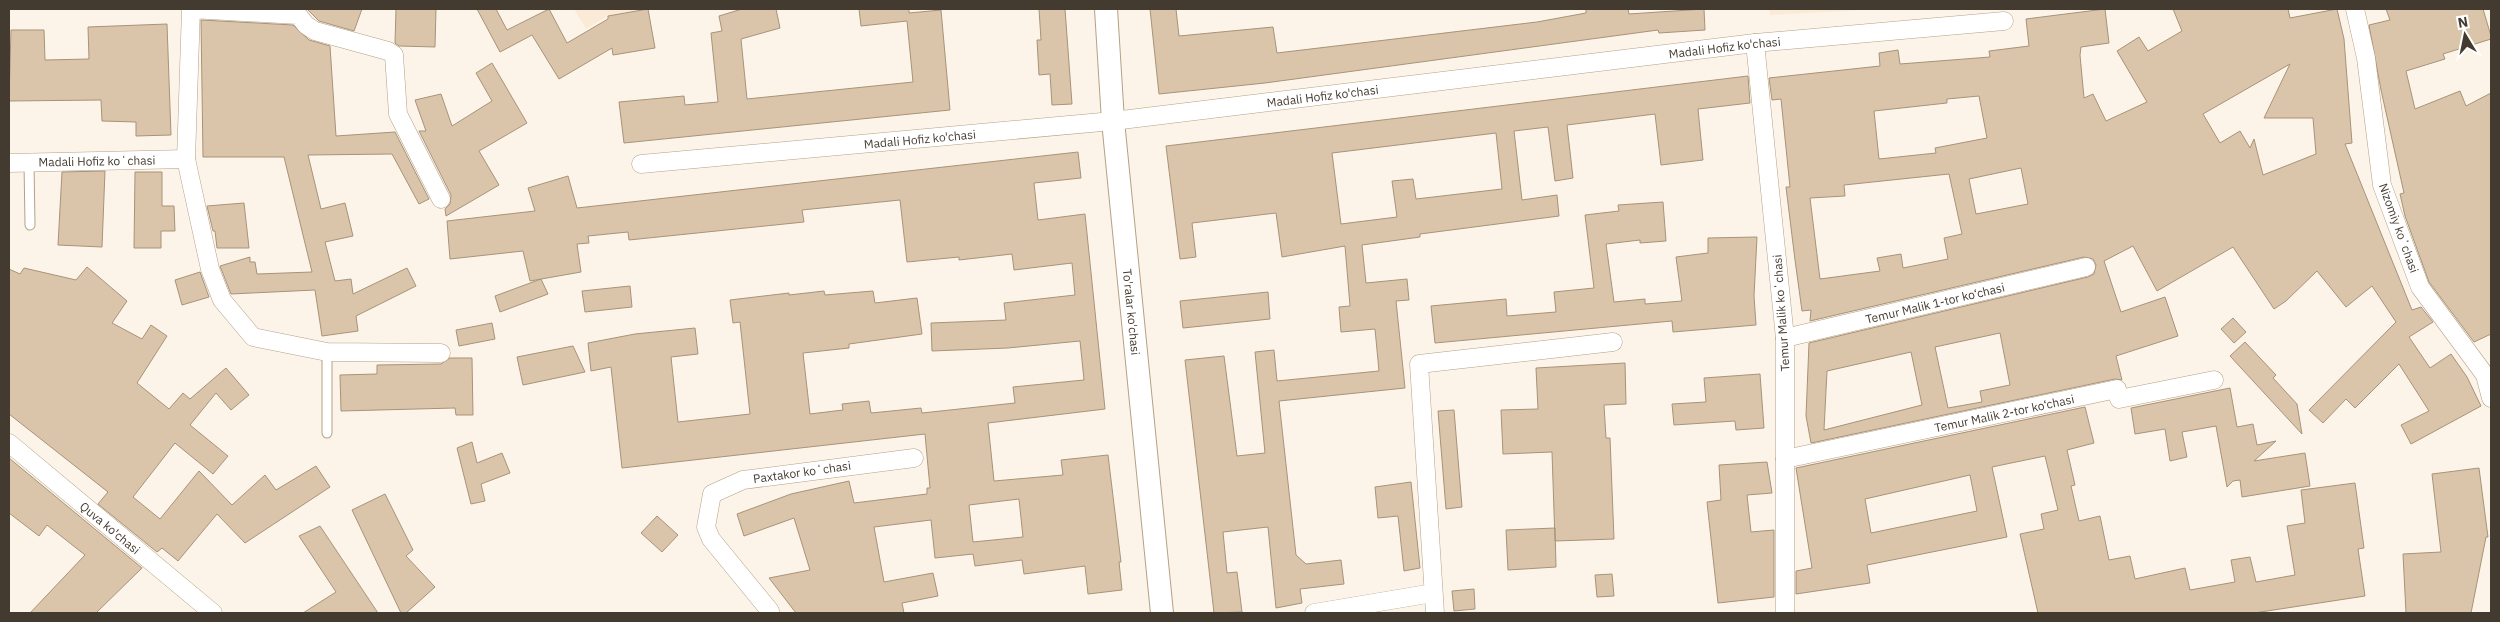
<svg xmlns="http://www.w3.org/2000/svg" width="2500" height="622" font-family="'IBM Plex Sans',sans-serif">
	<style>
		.built { fill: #fbead6 }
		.building { fill: #dbc5aa; stroke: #a79379; fill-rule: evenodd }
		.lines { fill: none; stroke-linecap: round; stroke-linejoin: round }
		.service-casing { stroke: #b5a086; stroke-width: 11 }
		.minor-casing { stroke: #b5a086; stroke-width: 19 }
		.tertiary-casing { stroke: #b5a086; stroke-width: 24 }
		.service { stroke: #fff; stroke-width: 9 }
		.minor { stroke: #fff; stroke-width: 18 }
		.tertiary { stroke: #fff; stroke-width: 22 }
		.labels { text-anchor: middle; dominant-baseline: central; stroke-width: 4.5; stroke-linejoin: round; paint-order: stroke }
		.street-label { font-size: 12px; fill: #443b30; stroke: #fff }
	</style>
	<rect width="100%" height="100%" fill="#fdf4e9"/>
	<path class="built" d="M574 9H649L608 16 586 29Z
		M1769 9H1886L1770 15Z"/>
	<path class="building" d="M307 9H362L354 31 319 21Z
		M396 9H436L435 47 399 46 395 43Z
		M477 9H496L507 30 549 9 567 43 608 19V16L648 9 655 48 613 55 612 48 559 79 532 35 500 52Z
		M742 9H776L780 28 741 39 747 99 913 82 907 21 861 26 859 9H909V13L941 10 950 110 624 143 619 102 684 96 685 105 718 102 711 33 722 31 719 16Z
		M1039 9H1065L1072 104 1052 105 1050 74 1039 75 1037 40H1041Z
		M1150 9H1176L1179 36 1273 27 1277 53 1537 22 1586 13V9H1628L1629 14 1704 9 1705 30 1659 33 1658 30 1265 83 1159 94Z
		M2105 9 2109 43 2081 47 2080 55 2084 98 2093 94 2106 121 2147 102 2117 51 2139 37 2148 51 2182 31 2173 9H2288L2290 18 2337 9 2344 39 2352 143 2345 144 2412 310 2421 307 2433 322 2409 337 2430 368 2451 354 2467 377 2481 406 2411 444 2401 425 2429 411 2399 364 2355 408 2346 399 2323 423 2309 410 2396 322 2372 286 2346 307 2317 271 2286 301 2274 309 2233 247 2157 291 2133 246 2104 261 2121 312 2165 297 2178 336 2116 356 2122 380 2115 379 1811 443 1806 416 1809 343 2088 277 2094 274 2096 265 2093 259 2084 257 1810 321 1811 310 1802 311 1795 260 1786 187H1790L1781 99 1772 100 1769 78 1880 66 1879 53 1898 50 1900 64 1990 57 1989 51 2029 46 2026 19ZM2290 64 2264 118H2313L2316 154 2263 175 2254 139 2250 148 2240 131 2220 143 2203 114ZM1979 96 1987 138 1935 148 1936 153 1879 159 1874 111 1947 103V99ZM2021 168 2028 204 1976 214 1969 179ZM1949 174 1962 234 1944 238 1948 259 1903 268 1901 254 1877 258 1880 271 1820 279 1810 198 1845 196 1844 185ZM2000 333 2010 385 1980 391 1982 402 1948 408 1935 347ZM1911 352 1922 405 1824 430 1827 371Z
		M2386 9H2483L2491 36V39L2443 54 2445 59 2406 71 2415 109 2460 91 2466 106 2491 93V334L2474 342 2429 282 2405 216 2400 194 2404 193 2381 90 2369 25 2390 20Z
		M201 20 293 25 309 40 330 46 336 136 395 132 429 199 419 204 392 154 308 155 321 209 345 203 353 236 325 242 335 281 351 279 353 294 407 268 416 286 356 316 358 331 322 336 315 290 231 294 220 266 250 257V262H255L257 274 312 272 284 157H203Z
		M167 24 171 135 136 136V122L102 121 101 100 9 101 11 30H44L45 60 89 59 88 27Z
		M492 63 527 123 479 151 499 185 446 216 445 209 450 204 451 195 419 131H426L415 100 441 94 452 126 492 101 476 73Z
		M1748 76 1750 103 1698 109 1703 160 1661 165 1655 114 1567 125 1573 178 1555 181 1548 127 1514 131 1522 200 1557 195 1559 216 1420 234V237L1362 245 1366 283 1407 279 1409 300 1396 301 1405 388 1279 401 1296 555 1306 564 1341 560 1344 584 1300 589 1302 603 1276 608 1268 527 1223 532 1227 573 1237 572 1242 612 1214 613 1185 360 1224 356 1237 456 1265 453 1255 352 1274 350 1277 381 1379 371 1375 329 1341 332 1339 307 1350 306 1345 246 1282 257 1276 213 1192 223 1196 257 1180 259 1166 146ZM1496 133 1502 189 1416 199 1413 179 1392 181 1397 217 1341 224 1332 153Z
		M1078 152 1081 178 1034 183 1038 220 1085 214 1105 409 988 423 994 481 1063 475 1061 460 1108 455 1121 562H1119L1122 590 1088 594 1085 566 1024 574 1022 560 975 566 973 554 935 558 931 520 874 527 884 582 933 573 938 596 902 603 904 613H796L769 578 810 570 794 518 744 536 737 514 791 494 849 481 854 503 927 494V488H930L925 434 622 468 611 367 591 371 588 343 635 334 695 328 698 354 671 357 678 422 750 414 740 322 733 323 730 300 789 293V295L824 291 825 295 873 291 875 303 917 298 922 334 849 344V348L803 353 810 414 843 410 842 404 869 401 871 413 921 408 922 413 1015 403 1013 387 1084 380 1080 341 1008 348 932 351 931 323 1006 320 1004 303 1075 295 1072 263 1014 270 1012 254 959 260V257L907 262 900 200 802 210 804 222 629 240 628 232 588 236 589 243 577 244 581 272 530 281 523 251 450 259 447 221 535 211 528 188 568 176 577 208ZM1019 499 1023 537 973 542 969 505Z
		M105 171 102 247 58 245 62 172Z
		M135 172H162V206H174L175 231H161V248H134Z
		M1663 202 1666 241 1640 243V240L1606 244 1614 302 1645 299V304L1682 301 1676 257 1708 253V238L1757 237 1754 296 1756 325 1673 332 1672 321 1435 343 1431 306 1506 299 1507 316 1556 312 1554 292 1594 288 1585 215 1619 211 1618 205Z
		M244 203 249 248H217L215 231H213L207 206Z
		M87 267 127 301 112 323 142 339 151 325 167 336 137 383 169 409 183 393 190 399 226 368 249 395 231 410 216 393 190 425 228 456 213 474 175 443 133 497 160 519 199 471 232 505 265 475 276 490 316 466 330 487 245 543 217 514 178 561 162 548 157 552 98 504 108 492 9 414V269L20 274 24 268 76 280Z
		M200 272 209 297 182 305 175 280Z
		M541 279 548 294 500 312 495 296Z
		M630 286 632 307 585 312 582 291Z
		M1268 292 1270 319 1183 328 1180 301Z
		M2233 318 2246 332 2234 343 2221 329Z
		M492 323 495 339 459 346 456 330Z
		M2245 342 2276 375 2273 378 2297 404 2302 434 2230 356Z
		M573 346 585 372 523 385 517 357Z
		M450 358H472L473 415H456L455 408 341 411 340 375 377 374V365L441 364Z
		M1625 363 1626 404 1604 405 1606 438H1610L1614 539 1555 541 1552 452 1503 454 1501 410 1538 409 1536 368Z
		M1760 374 1764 428 1736 430 1735 421 1674 425 1672 404 1706 402 1704 378Z
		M2230 388 2237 427 2253 424 2257 445 2276 441 2254 461 2305 453 2310 486 2242 497 2240 480 2233 481 2227 487 2216 426 2182 432 2187 457 2170 461 2165 429 2135 434 2131 408Z
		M2085 407 2094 443 2067 450 2075 485 2071 486 2079 521 2100 516 2109 560 2130 556 2135 579 2185 568 2190 590 2235 582 2231 560 2250 557 2256 582 2295 575 2287 526 2305 523 2301 490 2355 483 2364 548 2358 549 2365 596 2254 613H2038L2020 534 2044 529 2041 514 2058 510 2045 456 1992 467 2007 537 1867 565 1870 583 1796 594V571L1812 568 1796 468ZM1970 475 1977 511 1871 533 1865 499Z
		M1454 410 1462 507 1446 509 1438 411Z
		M472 442 477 463 502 453 510 473 481 484 485 501 471 504 457 448Z
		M9 458 142 568 96 613H30L85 555 47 525 39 536 9 513Z
		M1767 462 1772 493 1747 495 1751 532 1774 530V597L1718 603 1707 502 1721 500 1719 465Z
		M2479 468 2488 537H2486L2471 613H2406L2403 554 2441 552 2432 474Z
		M1411 482 1420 568 1404 571 1398 516 1378 518 1375 487Z
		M385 494 413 550 406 556 435 587 406 613H401L352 510Z
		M657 516 678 535 662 552 641 533Z
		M320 526 378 613H303L336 592 299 536Z
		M1555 528 1556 567 1508 570 1506 530Z
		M1612 574 1614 596 1597 597 1595 575Z
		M1474 589 1475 609 1454 611 1452 591Z"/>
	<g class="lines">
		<g class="service-casing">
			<path id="service" d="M29 163 30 225
				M327 352V433"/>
		</g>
		<g class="minor-casing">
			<g id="minor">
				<path d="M2355 9 2366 58 2382 185 2420 287 2485 375 2491 398"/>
				<path d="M1755 43 1785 338V613"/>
				<path d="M9 163 186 159"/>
				<path id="s1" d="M641 164 1113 121 1755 43 2004 21"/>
				<path d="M441 199 398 114 394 55 388 51 315 31 306 25 298 15 191 9 186 159 210 269 222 300 253 337 327 352 441 353"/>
				<path id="s2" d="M1785 338 2086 267"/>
				<path id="s3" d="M9 443 213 613"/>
				<path id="s4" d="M1785 459 2117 389 2119 399 2214 380"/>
				<path d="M770 611 711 539 706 527 712 494 743 480 914 458"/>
				<path d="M1314 613 1433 593"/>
				<path d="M1435 613 1419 364 1613 342"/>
			</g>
		</g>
		<g class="tertiary-casing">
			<g id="tertiary">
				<path id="s5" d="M1106 9 1113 121 1162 613"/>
			</g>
		</g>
		<use href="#service" class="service"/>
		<use href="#minor" class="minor"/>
		<use href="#tertiary" class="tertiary"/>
	</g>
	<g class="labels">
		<g class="street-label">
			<text stroke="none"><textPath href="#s1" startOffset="1090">Madali Hofiz ko'chasi</textPath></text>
			<text stroke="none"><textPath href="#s1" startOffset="685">Madali Hofiz ko'chasi</textPath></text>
			<text stroke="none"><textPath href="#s1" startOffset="280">Madali Hofiz ko'chasi</textPath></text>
			<text transform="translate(97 161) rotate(-1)">Madali Hofiz koʻchasi</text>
			<text transform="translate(2399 228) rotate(70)">Nizomiy koʻchasi</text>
			<text stroke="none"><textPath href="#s2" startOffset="154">Temur Malik 1-tor ko‘chasi</textPath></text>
			<text stroke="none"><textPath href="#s5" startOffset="304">To'ralar ko'chasi</textPath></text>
			<text transform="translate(1781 313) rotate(-94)">Temur Malik koʻchasi</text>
			<text stroke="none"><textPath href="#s4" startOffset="224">Temur Malik 2-tor ko‘chasi</textPath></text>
			<text transform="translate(802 472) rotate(-8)">Paxtakor koʻchasi</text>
			<text stroke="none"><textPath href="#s3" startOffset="132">Quva ko'chasi</textPath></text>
		</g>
	</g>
	<rect width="2500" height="622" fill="none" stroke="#443b30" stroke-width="20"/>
	<g transform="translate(2465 35) rotate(350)" stroke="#ffffff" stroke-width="4" paint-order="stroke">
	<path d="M0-4L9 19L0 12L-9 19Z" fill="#443b30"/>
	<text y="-8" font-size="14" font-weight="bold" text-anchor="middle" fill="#443b30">N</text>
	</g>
</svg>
